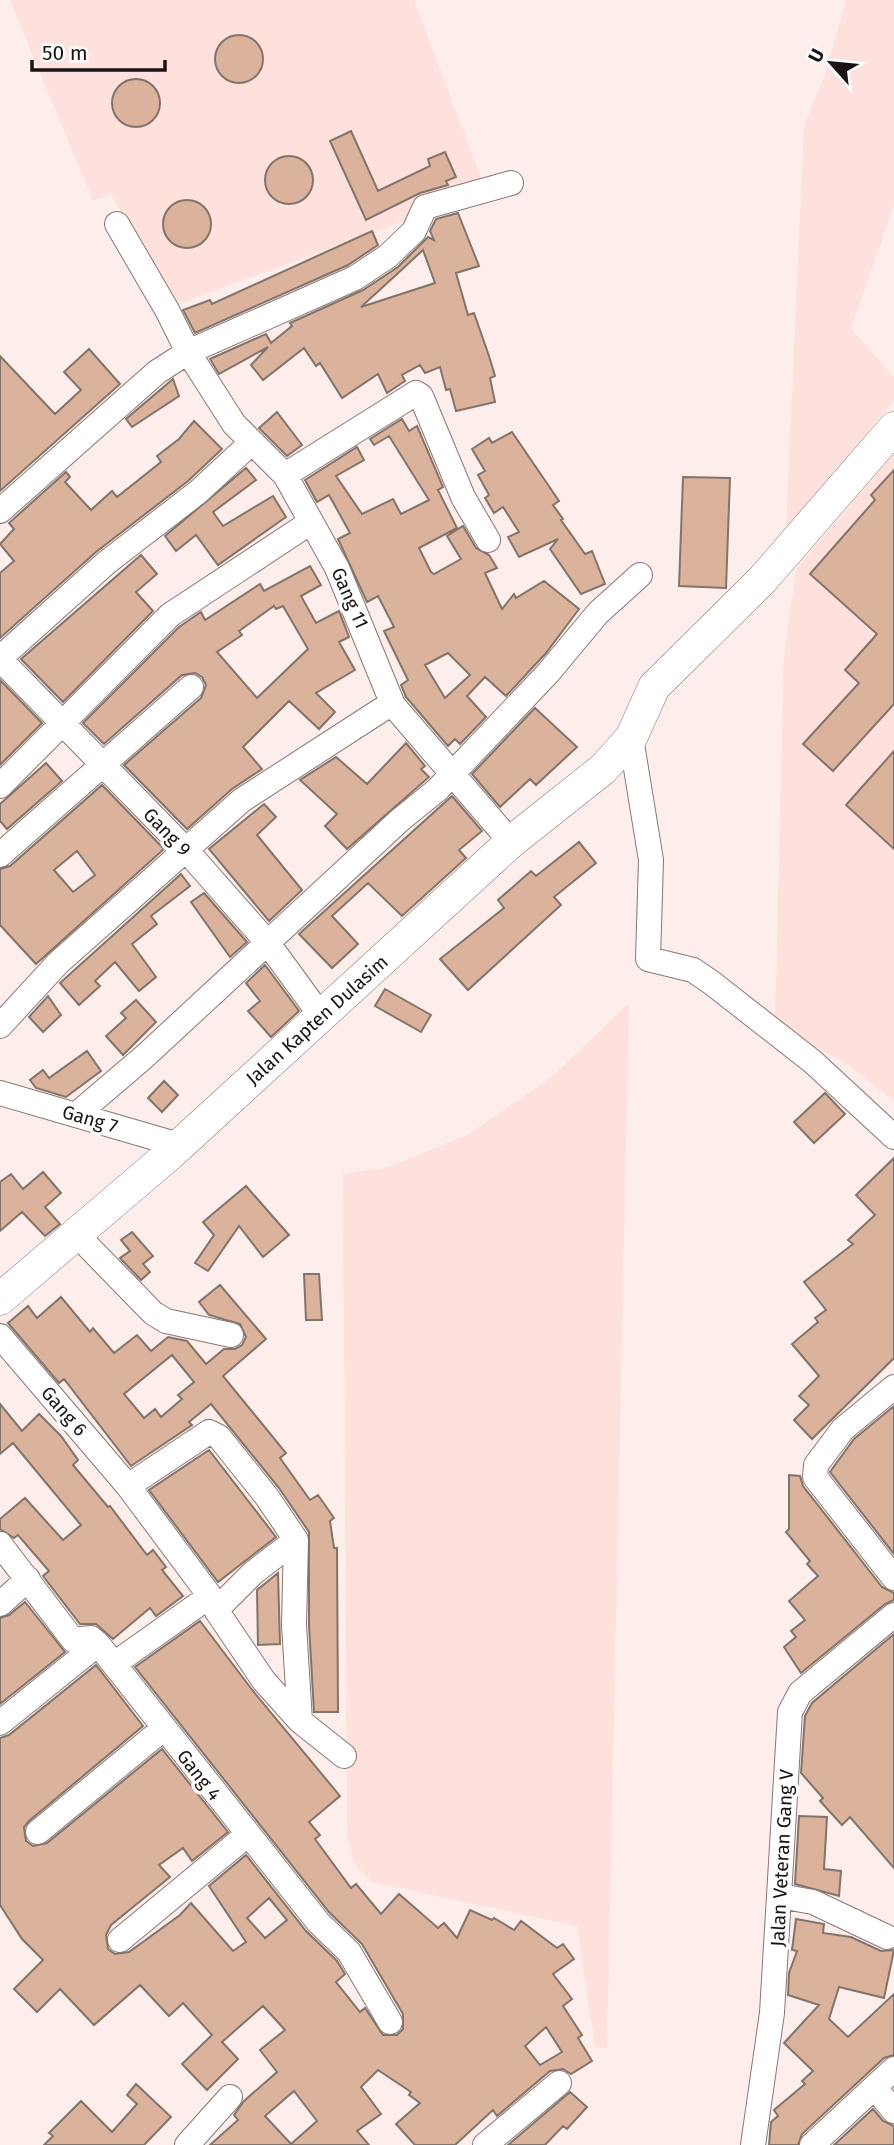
<svg xmlns="http://www.w3.org/2000/svg" width="894" height="2145" font-family="'Fira Sans',sans-serif">
	<style>
		.built { fill: #fee1dc }
		.building { fill: #dbb29b; stroke: #82736b; stroke-width: 2; fill-rule: evenodd }
		.lines { fill: none; stroke-linecap: round; stroke-linejoin: round }
		.minor-casing { stroke: #887773; stroke-width: 26 }
		.major-casing { stroke: #887773; stroke-width: 33 }
		.minor { stroke: #fff; stroke-width: 24 }
		.major { stroke: #fff; stroke-width: 32 }
		.labels { text-anchor: middle; dominant-baseline: central; stroke-width: 7; stroke-linejoin: round; paint-order: stroke }
		.street-label { font-size: 19px; fill: #191311; stroke: #fff }
	</style>
	<rect width="100%" height="100%" fill="#feeeeb"/>
	<path class="built" d="M10 0H414L486 191 173 306 111 194 93 201Z
		M846 0H894V205L851 329 894 377V400L786 530 804 125 824 78Z
		M894 454V1101L850 1066 775 1024 784 655 796 569Z
		M629 1003 607 2048 595 2047 577 1926 372 1882 354 1864 347 1833 343 1174 389 1167 469 1134 553 1076Z"/>
	<path class="building" d="M215 59a24 24 0 1 1 48 0a24 24 0 1 1-48 0Z
		M112 103a24 24 0 1 1 48 0a24 24 0 1 1-48 0Z
		M351 131 378 191 430 166 428 159 445 152 456 177 446 181 448 185 420 193 366 220 330 141Z
		M265 180a24 24 0 1 1 48 0a24 24 0 1 1-48 0Z
		M163 224a24 24 0 1 1 48 0a24 24 0 1 1-48 0Z
		M458 213 479 266 456 273 468 315 474 313 489 356 495 376 490 378 495 402 456 411 450 389 446 390 440 367 425 373 420 365 402 375 405 381 387 393 378 374 342 398 320 363 316 366 304 348 263 380 251 365 268 347 219 374 210 359 266 334 271 343 292 326 290 323 363 290 398 267 428 237 434 240 430 231 436 219ZM423 250 435 283 361 307 396 275Z
		M372 231 378 245 348 265 195 333 183 310 210 300 212 304Z
		M89 349 120 384 0 491V356L55 414 81 390 64 372Z
		M173 379 179 396 132 427 126 419Z
		M277 412 302 445 287 456 259 428Z
		M402 419 409 431 417 426 443 487 438 490 457 528 419 548 431 572 434 574 461 559 447 536 463 526 476 548 489 555 497 568 485 573 502 609 514 594 516 598 544 581 579 609 546 653 506 696 485 677 467 696 486 717 460 744 455 739 448 746 406 697 401 685 408 680 384 631 394 627 378 596 367 602 338 539 350 533 329 495 317 502 305 480 357 447 364 460 336 476 362 514 393 499 401 514 429 500 389 436 374 445 370 439ZM448 653 470 675 445 698 425 665Z
		M194 421 222 449 188 481 96 552 0 638V573L14 561 0 544 14 529 9 523 66 472 70 477 65 482 91 510 112 491 117 497 161 462 157 456 179 439Z
		M512 432 559 501 553 505 563 519 561 520 585 554 592 551 605 584 581 594 550 549 558 539 519 557 508 537 519 532 503 507 494 513 485 498 489 495 478 475 485 471 472 449 489 438 492 443Z
		M246 468 256 480 213 512 223 526 273 496 286 517 218 565 196 535 176 551 165 536Z
		M894 470V704L833 771 803 744 859 683 845 670 877 634 810 574 875 500 871 495Z
		M683 477 730 478 726 588 679 586Z
		M141 555 157 574 136 592 153 611 63 702 21 659Z
		M310 566 321 585 301 596 316 623 339 611 349 637 339 642 355 670 316 693 335 712 319 729 289 701 243 747 262 769 232 789 187 829 124 765 201 698 206 685 202 677 195 673 182 675 104 744 83 723 179 627 201 612 205 620 260 584 264 591ZM274 606 276 609 283 606 308 649 257 698 217 652 242 635 239 631Z
		M0 680 42 723 0 765Z
		M535 708 577 747 536 785 530 779 500 807 472 774Z
		M406 743 425 766 421 769 429 777 347 849 325 826 337 814 300 780 336 757 367 784Z
		M894 751V849L846 805Z
		M46 763 62 781 7 829 0 821V804Z
		M102 785 164 849 36 964 0 925V869L10 866ZM77 851 95 875 73 892 54 870Z
		M452 796 482 831 459 850 466 858 402 916 368 883 332 916 358 944 332 968 299 934Z
		M264 804 276 817 257 835 302 890 269 921 209 849Z
		M579 842 596 863 554 897 561 905 468 990 440 959 504 908 498 900 531 871 536 876Z
		M181 874 190 886 151 916 157 924 132 944 156 977 139 991 115 962 95 981 100 986 79 1005 60 983Z
		M204 893 247 942 230 957 191 902Z
		M265 965 299 1011 271 1037 248 1011 260 1001 246 983Z
		M385 989 431 1015 421 1032 375 1006Z
		M48 996 61 1015 43 1032 29 1017Z
		M136 1000 156 1022 123 1055 106 1036 126 1018 121 1013Z
		M87 1051 101 1071 66 1097 36 1088 30 1080 43 1070 49 1078Z
		M164 1081 178 1095 162 1112 148 1098Z
		M825 1093 845 1114 814 1143 794 1122Z
		M894 1158V1358L812 1439 794 1420 809 1405 799 1396 819 1376 792 1344 818 1322 815 1318 826 1310 804 1282 853 1244 848 1240 875 1215 856 1195Z
		M43 1172 61 1193 45 1207 60 1224 45 1236 22 1212 0 1231V1182L11 1174 23 1189Z
		M246 1186 289 1235 263 1257 239 1226 208 1271 195 1263 214 1235 203 1222Z
		M132 1232 153 1256 143 1264 150 1272 141 1280 120 1258 130 1251 121 1240Z
		M304 1274H319L322 1320H306Z
		M220 1285 266 1339 223 1376 286 1453 280 1458 310 1500 318 1495 334 1518 330 1521 334 1548H337L338 1712H314L309 1625V1532L279 1488 211 1404 189 1422 192 1425 131 1466 64 1379 59 1383 8 1323 28 1306 37 1318 61 1297 90 1332 93 1328 114 1353 137 1335 151 1351 168 1337 187 1341 206 1364 224 1349H235L242 1345 246 1337 240 1324 209 1315 199 1302ZM172 1355 194 1382 178 1395 182 1399 161 1417 155 1409 144 1418 124 1394Z
		M0 1404 22 1431 39 1414 61 1436 78 1460 73 1465 108 1507 110 1506 147 1555 153 1550 166 1567 162 1570 183 1596 156 1616 150 1608 113 1639 96 1624H80L43 1576 49 1571 18 1535 14 1538 0 1529V1519L25 1498 63 1540 81 1525 13 1443 0 1454Z
		M894 1406V1554L830 1472 854 1439Z
		M209 1450 276 1537 218 1582 149 1490Z
		M789 1475 800 1476 803 1486 882 1587 894 1593V1600L885 1604 801 1673 784 1647 796 1637 791 1631 805 1620 789 1601 818 1576 807 1564 810 1561 786 1532 789 1529Z
		M278 1573 280 1644 258 1645 257 1590Z
		M25 1602 65 1652 0 1704V1618L9 1615Z
		M200 1621 253 1691 340 1796 309 1822 320 1835 315 1839 351 1888 356 1884 381 1914 399 1894 438 1928 444 1923 457 1938 470 1910 492 1920 494 1918 514 1930 521 1921 557 1948 563 1944 574 1959 553 1974 572 1999 563 2006 582 2035 578 2038 592 2061 571 2074 563 2069 550 2071 497 2116 493 2110 455 2145H415L396 2124 420 2103 409 2095 411 2092 378 2070 361 2087 381 2114 357 2131 369 2145H210L238 2120 234 2115 244 2101 277 2072 260 2050 285 2030 263 2006 222 2042 238 2059 207 2090 182 2064 212 2035 183 2003 169 2016 140 1985 94 2025 60 1989 37 2012 14 1989 43 1960 22 1939 0 1905V1738L9 1735 96 1665 143 1726 29 1821 24 1827 26 1841 33 1846 47 1843 162 1749 228 1832 192 1861 183 1848 159 1865 170 1877 111 1925 106 1935 108 1949 115 1954 129 1952 180 1915 191 1903 233 1951 246 1942 209 1886 246 1855 306 1931 337 1961 345 1974 336 1982 360 2012 365 2008 383 2035H397L403 2029V2014L362 1944 329 1912 135 1667ZM269 1898 287 1920 265 1938 247 1918ZM546 2027 562 2052 540 2065 525 2046ZM294 2091 317 2121 291 2144 265 2116Z
		M894 1634V1868L850 1817 842 1825 820 1801 823 1798 801 1773 805 1716 812 1703Z
		M799 1816 827 1817 824 1869 841 1871 839 1896 795 1884Z
		M796 1919 824 1924 823 1933 851 1937 881 1951 894 1950 884 1998 839 1987 829 2019 848 2037 894 1994V2055L884 2058 802 2134 798 2145H769L771 2122 778 2116 774 2110 805 2084 802 2081 813 2071 784 2043 819 2005 788 1995 789 1973 797 1951 792 1950Z
		M136 2084 171 2117 144 2145H44L53 2136 49 2133 81 2101 112 2132 137 2104 127 2095Z
		M570 2092 587 2107 567 2129 563 2126 545 2145H508Z
		M873 2109 883 2121 894 2126V2145H834Z"/>
	<g class="lines">
		<g class="minor-casing">
			<path id="minor" d="M117 224 167 310 188 352 234 424 285 475 337 568 393 705 511 842
				M285 475 416 393 421 396 463 497 488 540
				M0 511 157 372 188 352 355 278 388 256 414 231 425 207 511 183
				M0 658 106 563 198 492 251 443
				M0 659 186 850 267 942 321 1016
				M631 738 651 860 648 959 693 970 712 983 813 1062 894 1137
				M0 786 170 615 311 522
				M0 855 191 687
				M0 1026 58 963 242 800 392 703
				M0 1093 179 1145
				M76 1115 144 1057 400 820 437 790 548 673 598 613 640 575
				M77 1235 153 1313 166 1321 231 1335
				M0 1336 128 1486 210 1596
				M894 1387 843 1429 816 1465 815 1477 894 1578
				M128 1486 209 1432 219 1437 267 1497 296 1540 294 1625 300 1721
				M296 1540 253 1573 216 1610 264 1681 300 1721 344 1756
				M0 1544 73 1640 91 1638 98 1644 318 1922 349 1952 390 2022
				M0 1604 28 1579
				M114 1664 210 1596 216 1609
				M0 1723 98 1644
				M38 1832 163 1729
				M780 1896 813 1902 887 1937
				M120 1940 247 1835
				M875 2088 894 2111
				M187 2145 230 2097
				M485 2145 559 2083
				M753 2145 772 2013 790 1712 800 1693 894 1615
				M812 2145 894 2069"/>
		</g>
		<g class="major-casing">
			<path id="major" d="M0 1299 170 1154 511 842 603 769 631 738 654 687 763 579 894 428"/>
		</g>
		<use href="#minor" class="minor"/>
		<use href="#major" class="major"/>
	</g>
	<g class="labels">
		<g class="street-label">
			<text transform="translate(350 598) rotate(66)">Gang 11</text>
			<text transform="translate(167 832) rotate(46)">Gang 9</text>
			<text transform="translate(317 1020) rotate(-42)">Jalan Kapten Dulasim</text>
			<text transform="translate(90 1119) rotate(16)">Gang 7</text>
			<text transform="translate(64 1411) rotate(49)">Gang 6</text>
			<text transform="translate(199 1775) rotate(52)">Gang 4</text>
			<text transform="translate(782 1858) rotate(-87)">Jalan Veteran Gang V</text>
		</g>
	</g>
	<g transform="translate(831 63) rotate(297)" stroke="#ffffff" stroke-width="5" paint-order="stroke">
	<path d="M0-5L12 26L0 18L-12 26Z" fill="#191311"/>
	<text y="-10" font-size="19" font-weight="bold" text-anchor="middle" fill="#191311">U</text>
	</g>
	<path d="M32 60v10h133v-10" fill="none" stroke="#191311" stroke-width="3.5"/>
	<text x="42" y="60" font-size="21" fill="#191311" stroke="#ffffff" stroke-width="5" paint-order="stroke">50 m</text>
</svg>
